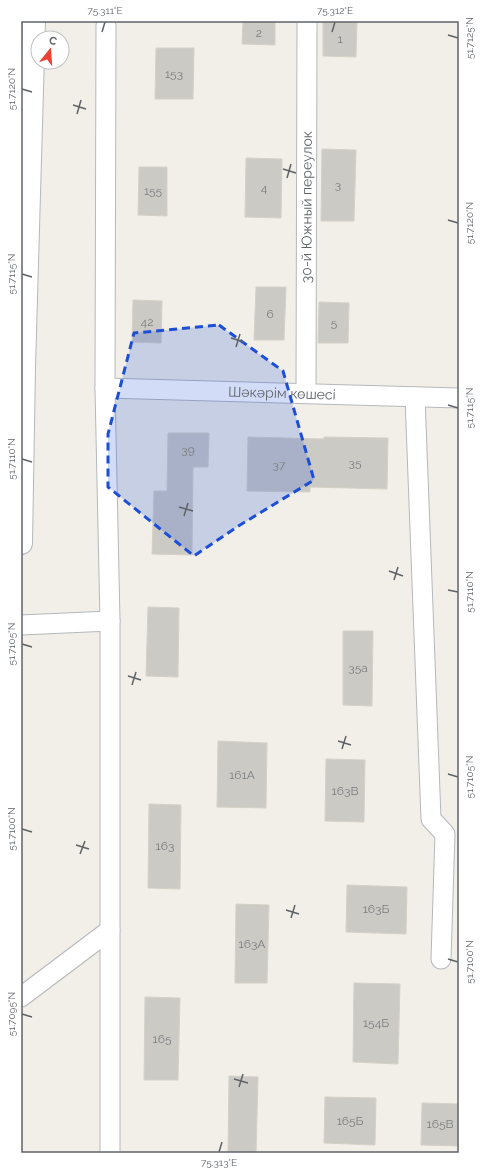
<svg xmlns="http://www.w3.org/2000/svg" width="480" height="1174" font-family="Raleway,sans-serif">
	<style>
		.building { fill: #cccac5; stroke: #d6d1c6 }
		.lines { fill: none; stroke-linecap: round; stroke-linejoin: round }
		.minor-casing { stroke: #b5b8bc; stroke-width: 21 }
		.tertiary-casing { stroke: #b5b8bc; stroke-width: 24 }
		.minor { stroke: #fff; stroke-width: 19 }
		.tertiary { stroke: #fff; stroke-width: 22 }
		.marked { fill: #1d4ed8; fill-opacity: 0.2; stroke: #1d4ed8; stroke-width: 3; stroke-dasharray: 8 5; stroke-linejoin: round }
		.ticks { fill: none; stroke: #5f6368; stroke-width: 1.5 }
		.labels { text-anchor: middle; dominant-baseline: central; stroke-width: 3; stroke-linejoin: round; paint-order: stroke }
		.number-label { font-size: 12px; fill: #7a7d7f }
		.street-label { font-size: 14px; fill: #5f6368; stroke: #fff }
		.neatline { fill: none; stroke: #5f6368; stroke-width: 1.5 }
		.ticks-label { font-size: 10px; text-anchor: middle; fill: #5f6368 }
	</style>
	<rect width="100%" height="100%" fill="#f1efe8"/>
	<path class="building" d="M243 21H275V45L242 44Z
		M323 21H357L356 57 323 56Z
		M156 48H194L193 99H155Z
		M322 149 356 150 354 221H321Z
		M246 158 282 159 281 218 245 217Z
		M139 167H167V216L138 215Z
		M256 287H286L284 340H254Z
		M133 300 162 301 161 343 132 342Z
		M319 302 349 303 348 343H318Z
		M168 433H209L208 467H193L192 555 152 554 154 491H167Z
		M248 437 324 439V437L388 438 387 489 310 487V492L247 491Z
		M148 607 179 608 178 677 146 676Z
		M343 631H373L372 706 343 705Z
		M218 741 267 743 266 808 217 807Z
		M326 759 365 760 364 822 325 821Z
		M149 804 181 805 180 889 148 888Z
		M347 885 407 887 406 934 346 932Z
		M236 904 269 905 267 983H235Z
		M354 983 400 984 398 1064 353 1062Z
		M145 997 180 998 178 1080H144Z
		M229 1076 258 1077 256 1153H228Z
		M325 1097 376 1098 375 1145 324 1143Z
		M422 1103 459 1104V1146L421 1145Z"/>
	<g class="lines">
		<g class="minor-casing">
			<g id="minor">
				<path d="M106 25 105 388 110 621V1153"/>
				<path id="s1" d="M105 388 459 398"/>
				<path id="s2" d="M306 393 307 21"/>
				<path d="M415 397 431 819 445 834 441 959"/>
				<path d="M21 625 110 621"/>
				<path d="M21 997 110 930"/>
			</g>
		</g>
		<g class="tertiary-casing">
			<path id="tertiary" d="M21 543 24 367 34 21"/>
		</g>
		<use href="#minor" class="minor"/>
		<use href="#tertiary" class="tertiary"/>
	</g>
	<path class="marked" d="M219 325 283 371 314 480 240 525 194 556 108 487V434L134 333Z"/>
	<path class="ticks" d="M102 32 105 22M332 32 335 22M448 35 458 38M22 89 32 92M73 105 86 109M77 114 81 100M283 169 296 173M287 178 291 164M448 220 458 223M22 274 32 277M231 338 244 342M236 347 240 334M448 405 458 408M22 459 32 462M179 507 193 511M184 516 188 503M389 571 403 576M394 580 398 567M448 590 458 592M22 644 32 647M128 676 141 680M132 685 136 672M338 741 351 745M342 749 346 736M448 774 458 777M22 829 32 832M76 845 89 849M80 854 85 841M286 910 299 914M291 918 295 905M448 959 458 962M22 1014 32 1017M234 1079 248 1083M239 1087 243 1074M219 1152 222 1142"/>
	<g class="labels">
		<g class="number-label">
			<text x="259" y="33">2</text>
			<text x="340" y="39">1</text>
			<text x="174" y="74">153</text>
			<text x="338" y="185">3</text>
			<text x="264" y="188">4</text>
			<text x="153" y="191">155</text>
			<text x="270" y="314">6</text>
			<text x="147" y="322">42</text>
			<text x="334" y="323">5</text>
			<text x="188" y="450">39</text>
			<text x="355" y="463">35</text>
			<text x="279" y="465">37</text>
			<text x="358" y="668">35а</text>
			<text x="242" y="775">161А</text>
			<text x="345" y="791">163В</text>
			<text x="165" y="846">163</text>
			<text x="376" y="909">163Б</text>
			<text x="252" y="944">163А</text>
			<text x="376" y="1023">154Б</text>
			<text x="162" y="1039">165</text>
			<text x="350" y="1121">165Б</text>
			<text x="440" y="1124">165В</text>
		</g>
		<g class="street-label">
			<text stroke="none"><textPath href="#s2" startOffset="186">30-й Южный переулок</textPath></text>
			<text stroke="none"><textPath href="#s1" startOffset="177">Шәкәрім көшесі</textPath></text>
		</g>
	</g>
	<rect width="480" height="1174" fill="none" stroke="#ffffff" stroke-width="44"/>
	<g transform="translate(50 50) rotate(17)"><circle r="19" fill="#ffffff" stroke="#bfc1c3"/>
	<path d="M0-3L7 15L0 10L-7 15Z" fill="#ea4335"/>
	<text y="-6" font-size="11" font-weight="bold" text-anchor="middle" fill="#5f6368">С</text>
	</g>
	<rect x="22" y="22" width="436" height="1130" class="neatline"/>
	<g class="ticks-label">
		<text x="105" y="14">75.311°E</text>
		<text x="335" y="14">75.312°E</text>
		<text transform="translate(469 38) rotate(-90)" y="4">51.7125°N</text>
		<text transform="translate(11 89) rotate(-90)" y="4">51.7120°N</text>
		<text transform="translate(469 223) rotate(-90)" y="4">51.7120°N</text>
		<text transform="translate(11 274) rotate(-90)" y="4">51.7115°N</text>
		<text transform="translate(469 408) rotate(-90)" y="4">51.7115°N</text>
		<text transform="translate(11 459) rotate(-90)" y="4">51.7110°N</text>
		<text transform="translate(469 592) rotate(-90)" y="4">51.7110°N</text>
		<text transform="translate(11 644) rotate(-90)" y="4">51.7105°N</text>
		<text transform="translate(469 777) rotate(-90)" y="4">51.7105°N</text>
		<text transform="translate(11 829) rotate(-90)" y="4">51.7100°N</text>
		<text transform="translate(469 962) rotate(-90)" y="4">51.7100°N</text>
		<text transform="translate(11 1014) rotate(-90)" y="4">51.7095°N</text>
		<text x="219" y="1166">75.313°E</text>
	</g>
</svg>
